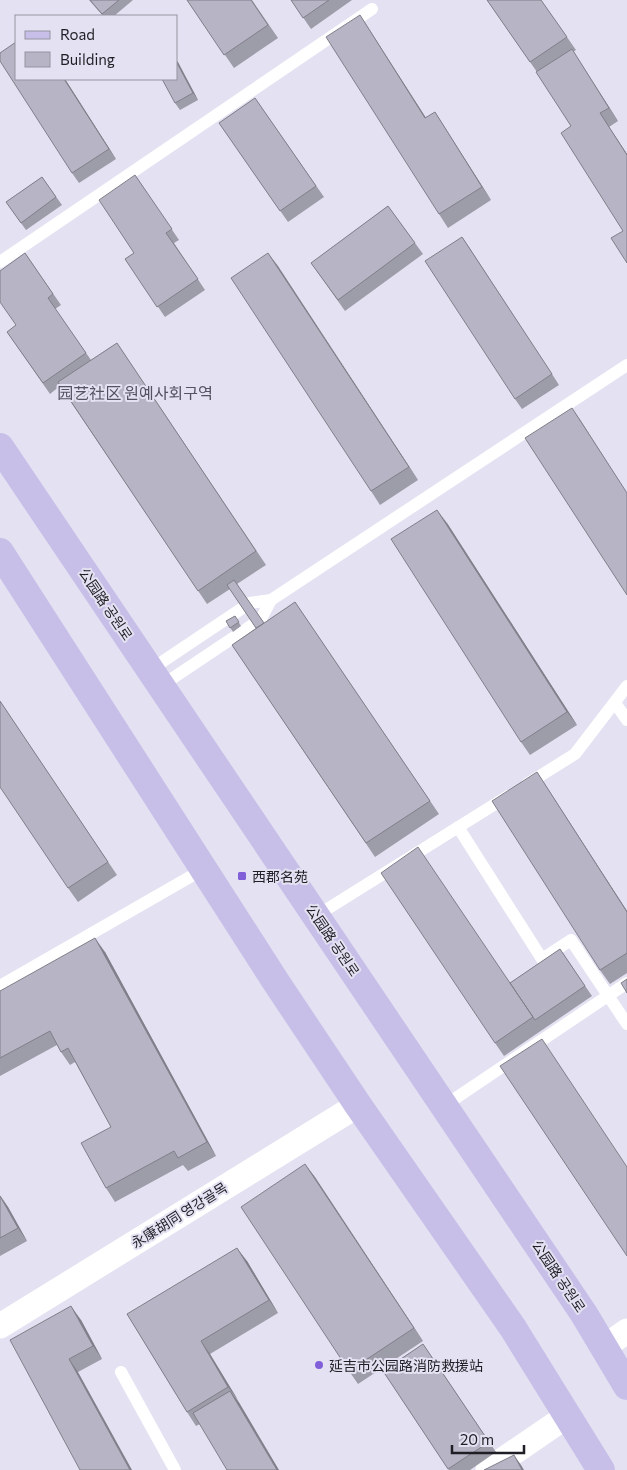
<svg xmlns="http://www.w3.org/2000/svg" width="627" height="1470" font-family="Commissioner,'Noto Sans SC','Noto Sans KR',sans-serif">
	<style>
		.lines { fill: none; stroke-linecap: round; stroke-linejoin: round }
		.lane { stroke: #fff; stroke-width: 12 }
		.street { stroke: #fff; stroke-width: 25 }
		.primary { stroke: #c7bfe8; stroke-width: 28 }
		.wall { fill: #9d9ca9 }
		.shaded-wall { fill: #807f8a }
		.building { fill: #b7b5c5; stroke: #807f8a }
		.poi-dot { fill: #805fd9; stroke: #e4e1f2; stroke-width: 2 }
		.labels { text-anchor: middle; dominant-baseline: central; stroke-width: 4; stroke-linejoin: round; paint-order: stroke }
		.street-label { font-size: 14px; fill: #1f1e24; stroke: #e4e1f2 }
		.poi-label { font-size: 14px; fill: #1f1e24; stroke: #e4e1f2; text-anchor: start }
		.quarter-label { font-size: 16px; fill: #555361; stroke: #e4e1f2 }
	</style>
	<rect width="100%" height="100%" fill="#e4e1f2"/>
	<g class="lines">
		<path class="lane" d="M0 262 372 9
			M150 670 250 603 271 600 627 365
			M161 686 261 619 271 600
			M615 703 627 720
			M527 784 575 754 627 686
			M458 827 542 959 571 940 627 1024
			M316 916 508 796
			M0 986 202 870
			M444 1106 627 983
			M121 1372 175 1470"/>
		<path class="street" d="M0 1326 358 1105
			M604 1347 627 1331
			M488 1470 567 1416"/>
		<path class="primary" d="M0 447 584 1314 627 1386
			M0 552 276 982 358 1105 513 1328 601 1470"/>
	</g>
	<path class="wall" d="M89 0H133L114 16H103Z
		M187 0H252L278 38 234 68Z
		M291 0H352L311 29Z
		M487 0H541L576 50 573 52 618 121 609 127 627 154V263L623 231 571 126 537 72Z
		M360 15 426 118 435 112 491 200 448 228 439 214Z
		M176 60 198 100 180 110 175 103Z
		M65 79 116 159 79 183 72 173Z
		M255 98 324 197 288 222 219 123Z
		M135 175 179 240 174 243 205 290 165 317 125 259 134 253Z
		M42 177 62 205 26 230 6 202Z
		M388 206 423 254 345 311 311 263Z
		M462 237 559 385 522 409 515 399Z
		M25 253 61 305 55 309 91 360 117 343 266 565 237 584 264 623 295 602 439 814 375 857 232 645 256 628 230 589 207 604 60 386 50 394 7 332 16 325Z
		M268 253 418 480 380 505 371 491Z
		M447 523 577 725 530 755 521 742Z
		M235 616 241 626 233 632 226 621Z
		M0 701 117 875 78 902 68 888Z
		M537 772 627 911V973L610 984 600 970Z
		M560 949 592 996 504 1056 495 1043 510 983Z
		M105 952 216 1156 188 1171 183 1165 115 1202 106 1188 111 1127 75 1062 70 1065 61 1052 57 1045 0 1076V991Z
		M305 1164 423 1341 358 1384 349 1371Z
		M0 1196 8 1207 27 1241 0 1256Z
		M247 1261 278 1313 210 1354 240 1404 196 1426 187 1412 127 1314Z
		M81 1320 102 1359 78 1372 10 1340Z
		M423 1344 496 1452 470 1470H449L383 1371Z"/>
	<path class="shaded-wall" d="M360 15 369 29 435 132 425 118Z
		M572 49 581 63 618 121 609 108Z
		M176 60 178 62 198 100 193 93 176 61Z
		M64 79H65L116 159 109 149Z
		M435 112 444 126 491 200 482 187Z
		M600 113 627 154V155Z
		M462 237 469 247 559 385 552 374Z
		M268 253 278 266 418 480 409 467Z
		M572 408 581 421 627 493Z
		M437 510 447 523 577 725 567 712Z
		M537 772 627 911V912Z
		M95 938 105 952 216 1156 207 1142Z
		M305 1164 315 1177 423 1341 414 1328Z
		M0 1195 8 1207 27 1241 18 1228Z
		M237 1248 247 1261 278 1313 269 1300Z
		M71 1306 81 1320 102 1359 93 1346Z
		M201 1341 210 1354 238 1400 228 1387Z
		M69 1359 78 1372 132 1470H130Z
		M230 1391 240 1404 279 1470H277Z
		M514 1455 521 1465 524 1470H522Z"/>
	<path class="building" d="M90 0H119L102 14Z
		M187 0H251L268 25 224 55Z
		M291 0H329L303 18Z
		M487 0H541L567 37 530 62Z
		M360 15 425 118 435 112 482 187 439 214 326 37Z
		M16 42V79H64L109 149 72 173 0 61V53Z
		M572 49 609 108 600 113 627 155V263L611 238 623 231 561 133 571 126 536 72Z
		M176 61 193 93 175 103 162 79H176Z
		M255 98 316 186 280 211 219 123Z
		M135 175 172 229 166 233 198 279 157 307 125 259 134 253 99 200Z
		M42 177 56 197 21 223 6 202Z
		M388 206 415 243 338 300 311 263Z
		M462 237 552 374 515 399 425 261Z
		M25 253 53 294 48 298 86 353 43 383 7 332 16 325 0 302V271Z
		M268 253 409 467 371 491 231 278Z
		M117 343 256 551 198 591 58 382Z
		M572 408 627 493V595L525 438Z
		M437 510 567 712 521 742 391 539Z
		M234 580 264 623 256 628 227 585Z
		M295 602 430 801 366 843 232 645Z
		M235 616 239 622 230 628 226 621Z
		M0 701 108 862 68 888 0 787Z
		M537 772 627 912V953L600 970 492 801Z
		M418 847 533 1017 495 1043 381 873Z
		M95 938 207 1142 178 1158 174 1151 106 1188 81 1143 111 1127 68 1048 61 1052 50 1031 0 1058V991Z
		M560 949 585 986 535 1020 510 983Z
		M627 979V993L621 983Z
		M542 1039 627 1167V1256L500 1066Z
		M305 1164 414 1328 349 1371 241 1207Z
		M0 1196 18 1228 0 1238Z
		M237 1248 269 1300 201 1341 228 1387 187 1412 127 1314Z
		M71 1306 93 1346 69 1359 130 1470H80L10 1340Z
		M423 1344 489 1442 448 1469 383 1371Z
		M230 1391 277 1470H227L193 1413Z
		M514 1455 522 1470H484Z"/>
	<g class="poi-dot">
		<rect x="237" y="871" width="10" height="10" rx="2.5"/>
		<circle cx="319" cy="1365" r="5"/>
	</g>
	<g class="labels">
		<g class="street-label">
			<text transform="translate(106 604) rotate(56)">公园路 공원로</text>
			<text transform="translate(333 940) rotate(56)">公园路 공원로</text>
			<text transform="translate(179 1215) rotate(-32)">永康胡同 영강골목</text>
			<text transform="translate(559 1276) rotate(56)">公园路 공원로</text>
		</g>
		<g class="poi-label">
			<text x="252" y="876">西郡名苑</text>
			<text x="329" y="1365">延吉市公园路消防救援站</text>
		</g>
		<g class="quarter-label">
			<text x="135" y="392">园艺社区 원예사회구역</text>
		</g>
	</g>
	<rect x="15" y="15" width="162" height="65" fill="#e4e1f2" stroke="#9593a0"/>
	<rect x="25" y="31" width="25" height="8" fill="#c7bfe8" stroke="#9593a0"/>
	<text x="60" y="40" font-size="15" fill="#1f1e24">Road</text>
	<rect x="25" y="52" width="25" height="15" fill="#b7b5c5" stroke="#9593a0"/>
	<text x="60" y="65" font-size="15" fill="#1f1e24">Building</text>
	<path d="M452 1445v8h72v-8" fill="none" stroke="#1f1e24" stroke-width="2.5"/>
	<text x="460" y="1445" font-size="15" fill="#1f1e24" stroke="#e4e1f2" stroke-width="4" paint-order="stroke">20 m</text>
</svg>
